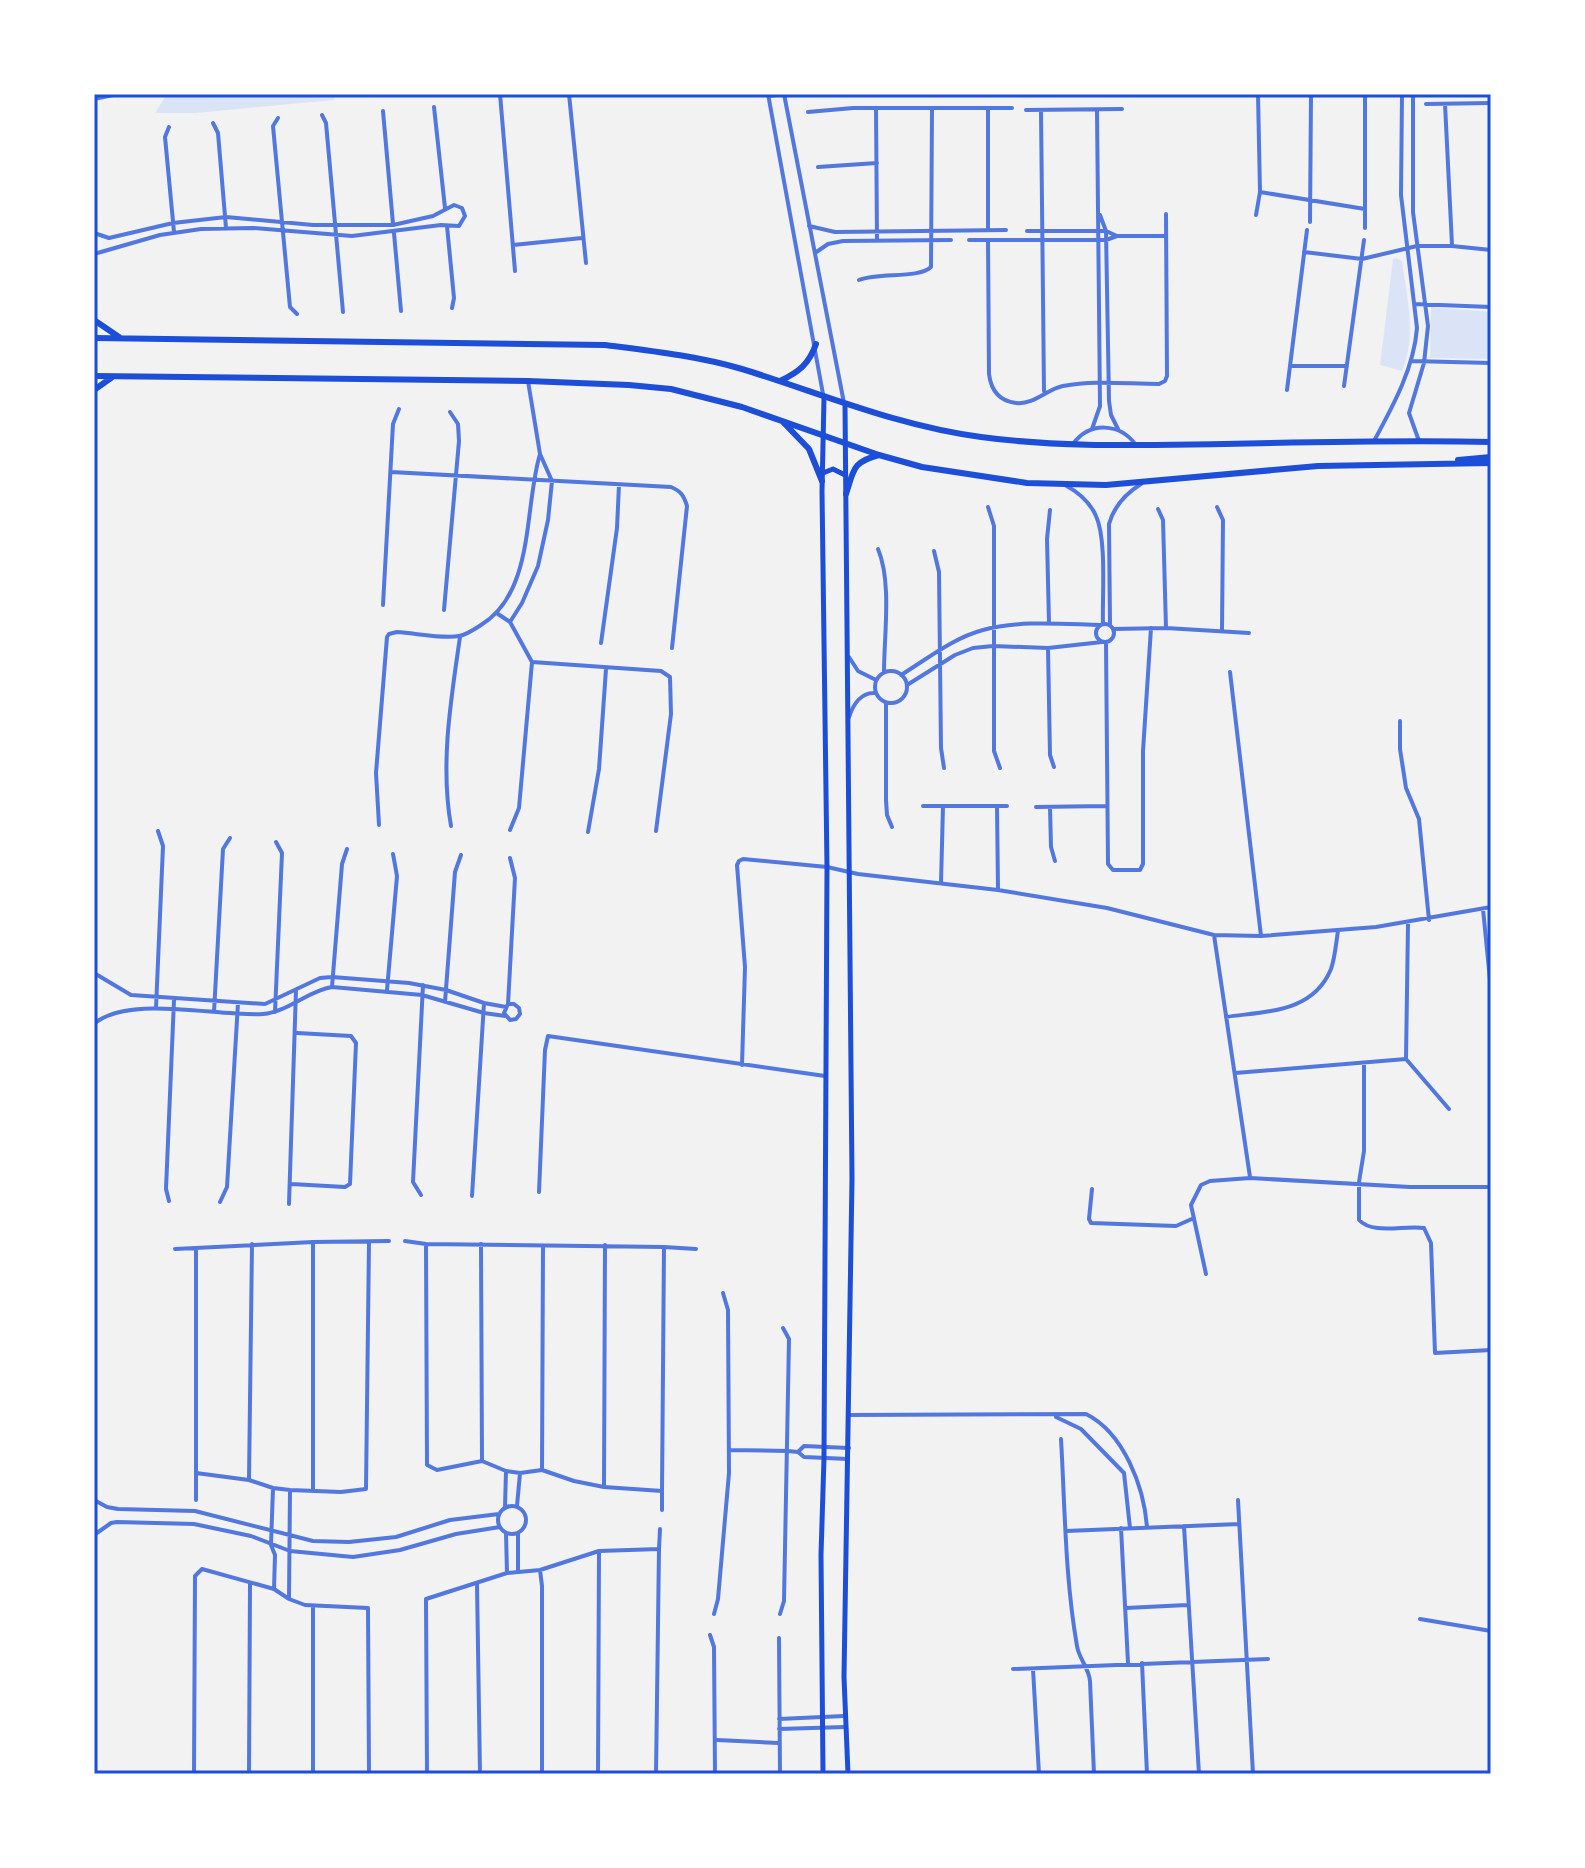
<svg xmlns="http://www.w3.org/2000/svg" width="1585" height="1868" font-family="Roboto,sans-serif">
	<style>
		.green { fill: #dbe4f7 }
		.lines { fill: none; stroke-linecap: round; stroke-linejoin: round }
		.minor { stroke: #5277de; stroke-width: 4 }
		.secondary { stroke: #1d4ed8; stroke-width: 5 }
		.primary { stroke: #1d4ed8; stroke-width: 6 }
		.neatline { fill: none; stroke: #1d4ed8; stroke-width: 3 }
	</style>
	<rect width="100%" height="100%" fill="#f2f2f2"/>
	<path class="green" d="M167 94H334V100L196 113H155Z
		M1396 258 1402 261C1407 297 1417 337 1402 371L1380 365 1393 259Z
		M1431 307 1491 312V359L1430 358Z"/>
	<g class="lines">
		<path class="minor" d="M500 94 515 271
			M569 94 586 263
			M768 94 823 394
			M784 94 844 403
			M1413 94V212L1428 326 1424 363 1409 413 1419 441
			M768 96 784 94
			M94 99 118 94
			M1426 104 1491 103
			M1445 104 1452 245
			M434 107 445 208
			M876 108 877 240
			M988 109V230
			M1026 110 1122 109
			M1041 110 1044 391
			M383 111 393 224
			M808 112 853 108H1012
			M322 115 326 123 343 312
			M278 118 273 126 290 307 297 314
			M213 123 218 133 226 228
			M169 127 165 137 174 232
			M818 167 877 163
			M1260 192 1365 209
			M1100 215 1106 231 1109 401 1111 415 1118 429
			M1256 215 1260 192 1258 94
			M1310 222 1311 94
			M447 226 454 298 452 308
			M809 226 835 232 1006 230
			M1365 228V94
			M1027 231H1106L1117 236
			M94 233 109 238 173 223 226 217 313 225H393L433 216 454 205 462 208 465 216 459 226 441 225 352 236 253 228 201 229 160 235 94 254
			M394 233 401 311
			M969 240H1106L1117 236H1166
			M988 240 989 374C991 390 999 401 1016 403 1034 405 1047 389 1063 386 1095 380 1127 384 1159 384L1165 381 1167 376 1166 214
			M513 245 582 238
			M1304 252 1362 259 1417 246H1452L1491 250
			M815 253 828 244 843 241 951 240
			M859 280C880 272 918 279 931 267L932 109
			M1414 304 1491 307
			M1412 361 1491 363
			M1290 366H1347
			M1344 386 1364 240
			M1287 390 1307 230
			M1092 429 1100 406 1097 110
			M1374 441C1393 406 1414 368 1417 328L1401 195 1402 94
			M1073 444C1090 421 1120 423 1136 445
			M391 472 671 487C681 491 684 496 687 506L672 648
			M1065 485C1078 492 1090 502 1096 516 1107 540 1102 597 1103 624
			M988 507 994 526V751L1000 768
			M1217 507 1223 520 1222 630
			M1158 509 1163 520 1166 628
			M878 549C892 582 884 636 884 672
			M934 551 939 572 941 748 944 768
			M383 605 393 424 399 409
			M444 610 459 441 458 424 450 412
			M498 614 510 622
			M510 622 522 603 538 566 548 520 552 481 540 454 528 381
			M510 622 532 662
			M1049 623 1047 539 1050 510
			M1096 633a9 9 0 1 1 18 0a9 9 0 1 1-18 0Z
			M1110 625 1109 524C1114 506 1125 494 1141 484
			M1114 629 1166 628 1249 633
			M601 643 617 528 619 485
			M1106 643 1108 864 1113 870H1140L1143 864V751L1151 628
			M1048 648 1050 755 1054 767
			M849 657 858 671 876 680
			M532 662 661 671 670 677 671 714 656 831
			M875 687a16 16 0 1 1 32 0a16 16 0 1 1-32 0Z
			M1230 672 1261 936
			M901 675C927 659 953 638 983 630 1019 620 1062 624 1100 625
			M907 685 955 655 973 648 993 646 1048 648 1102 642
			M886 703V800L887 815 892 827
			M849 717C853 705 861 692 875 693
			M1400 721V749L1406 788 1419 819 1429 920
			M923 806H1007
			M997 806 998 890
			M1036 807 1106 806
			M1050 807 1051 847 1055 861
			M379 825 376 773 387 637 389 634 397 632C415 633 442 639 459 636 466 635 475 629 481 625 535 592 524 507 540 454
			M451 826C440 764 451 699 460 637
			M510 830 519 808 532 662
			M588 832 599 769 606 669
			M941 883 943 806
			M1483 909 1491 990
			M1214 935 1250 1177
			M94 973 131 995 265 1004 320 978 332 977 409 983 446 990 484 1003 506 1007
			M332 987 342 864 347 849
			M387 990 397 876 393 854
			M445 1002 455 872 461 855
			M508 1004H514L519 1008 520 1014 516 1019 510 1020 504 1013 508 1004 515 878 510 858
			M156 1008 163 846 158 831
			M214 1012 223 849 230 838
			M275 1012 282 853 276 842
			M1226 1017C1266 1011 1313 1013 1331 969 1335 958 1336 943 1338 931
			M94 1024C128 994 217 1017 263 1014 288 1012 307 991 332 987L422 995 484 1013 505 1016
			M1406 1059 1408 924
			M1406 1059 1449 1109
			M1364 1063V1151L1359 1182V1220C1373 1235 1404 1225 1424 1228L1431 1243 1435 1353 1491 1350
			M742 1065 745 967 737 865 739 861 743 859 827 867 858 874 998 890 1107 908 1214 935 1261 936 1376 927 1491 907
			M1235 1073 1406 1059
			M291 1184 345 1187 350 1184 356 1043 351 1036 297 1033
			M1092 1189 1089 1219 1091 1223 1176 1226 1194 1218
			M539 1192 545 1050 548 1036 825 1076
			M421 1195 413 1182 423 985
			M472 1196 484 1003
			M169 1201 166 1189 174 1000
			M220 1202 227 1187 238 1003
			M289 1204 296 990
			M405 1241 426 1244
			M313 1242V1491
			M426 1244 664 1247 662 1491 604 1487 574 1481 542 1470 520 1473 506 1471 482 1461 437 1470 427 1465Z
			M481 1244 482 1461
			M664 1247 696 1249
			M175 1249 313 1242 389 1241
			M196 1249V1500
			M1206 1274 1191 1205 1201 1185 1210 1181 1250 1178 1410 1187H1491
			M849 1415 1086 1414C1124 1433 1144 1487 1147 1527
			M1056 1417 1081 1429 1124 1473 1130 1528
			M1061 1439C1065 1507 1065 1578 1077 1646 1079 1659 1089 1668 1090 1681L1094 1774
			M729 1450 788 1451 798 1452 804 1457 848 1459
			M798 1452 804 1446 849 1448
			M542 1470 543 1246
			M196 1473 249 1480 273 1488 290 1490 341 1492 366 1489 369 1242
			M249 1480 252 1244
			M604 1487 605 1245
			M273 1488 271 1545 275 1555 274 1589
			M94 1500 107 1507 118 1509 195 1511 313 1541 349 1542 396 1537 450 1520 499 1514
			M1238 1500 1253 1774
			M498 1520a14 14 0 1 1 28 0a14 14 0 1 1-28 0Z
			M517 1506 520 1473
			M505 1507 506 1471
			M662 1510V1491
			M1184 1526 1199 1774
			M1121 1528 1128 1663
			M1066 1531 1239 1524
			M506 1533 507 1573
			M94 1535 111 1523 117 1522 194 1524 251 1536 290 1551 353 1557 400 1550 456 1534 500 1527
			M659 1549 660 1529
			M540 1570 542 1586V1774
			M518 1571V1533
			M477 1584 480 1774
			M289 1599 290 1490
			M1126 1608 1187 1605
			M714 1614 718 1599 729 1473 728 1310 723 1293
			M780 1614 784 1601 789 1339 783 1328
			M1420 1619 1491 1631
			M710 1635 714 1647 715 1774
			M779 1638 780 1774
			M1142 1663 1147 1774
			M1013 1669 1268 1659
			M1033 1669 1039 1774
			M779 1719 844 1716
			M779 1729 845 1727
			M717 1740 778 1743
			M194 1774 195 1576 202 1569 274 1589 289 1599 305 1605 368 1608 369 1774
			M249 1774 250 1584
			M313 1774V1606
			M427 1774 426 1599 507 1573 540 1570 599 1551 659 1549 656 1774
			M598 1774 599 1551"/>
		<path class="secondary" d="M845 405 852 1179 844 1677 848 1774
			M823 473 833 469 845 475
			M823 1774 821 1555 824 1458 827 867 822 491 824 398"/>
		<path class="primary" d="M94 320 119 337
			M94 338 605 345C652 351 697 356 742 369 823 394 897 426 981 437 1063 448 1142 445 1224 444 1313 442 1402 440 1491 442
			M94 376 528 381 629 385 671 389 742 407 879 455 922 467 1027 483 1106 485 1318 466 1491 463
			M780 381C799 372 809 364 816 344
			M94 390 111 378
			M783 422 809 449 822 481
			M1458 460 1491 457
			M846 494C854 470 852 462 879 455"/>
	</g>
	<rect width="1585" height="1868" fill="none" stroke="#ffffff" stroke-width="192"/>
	<rect x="96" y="96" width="1393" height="1676" class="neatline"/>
</svg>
